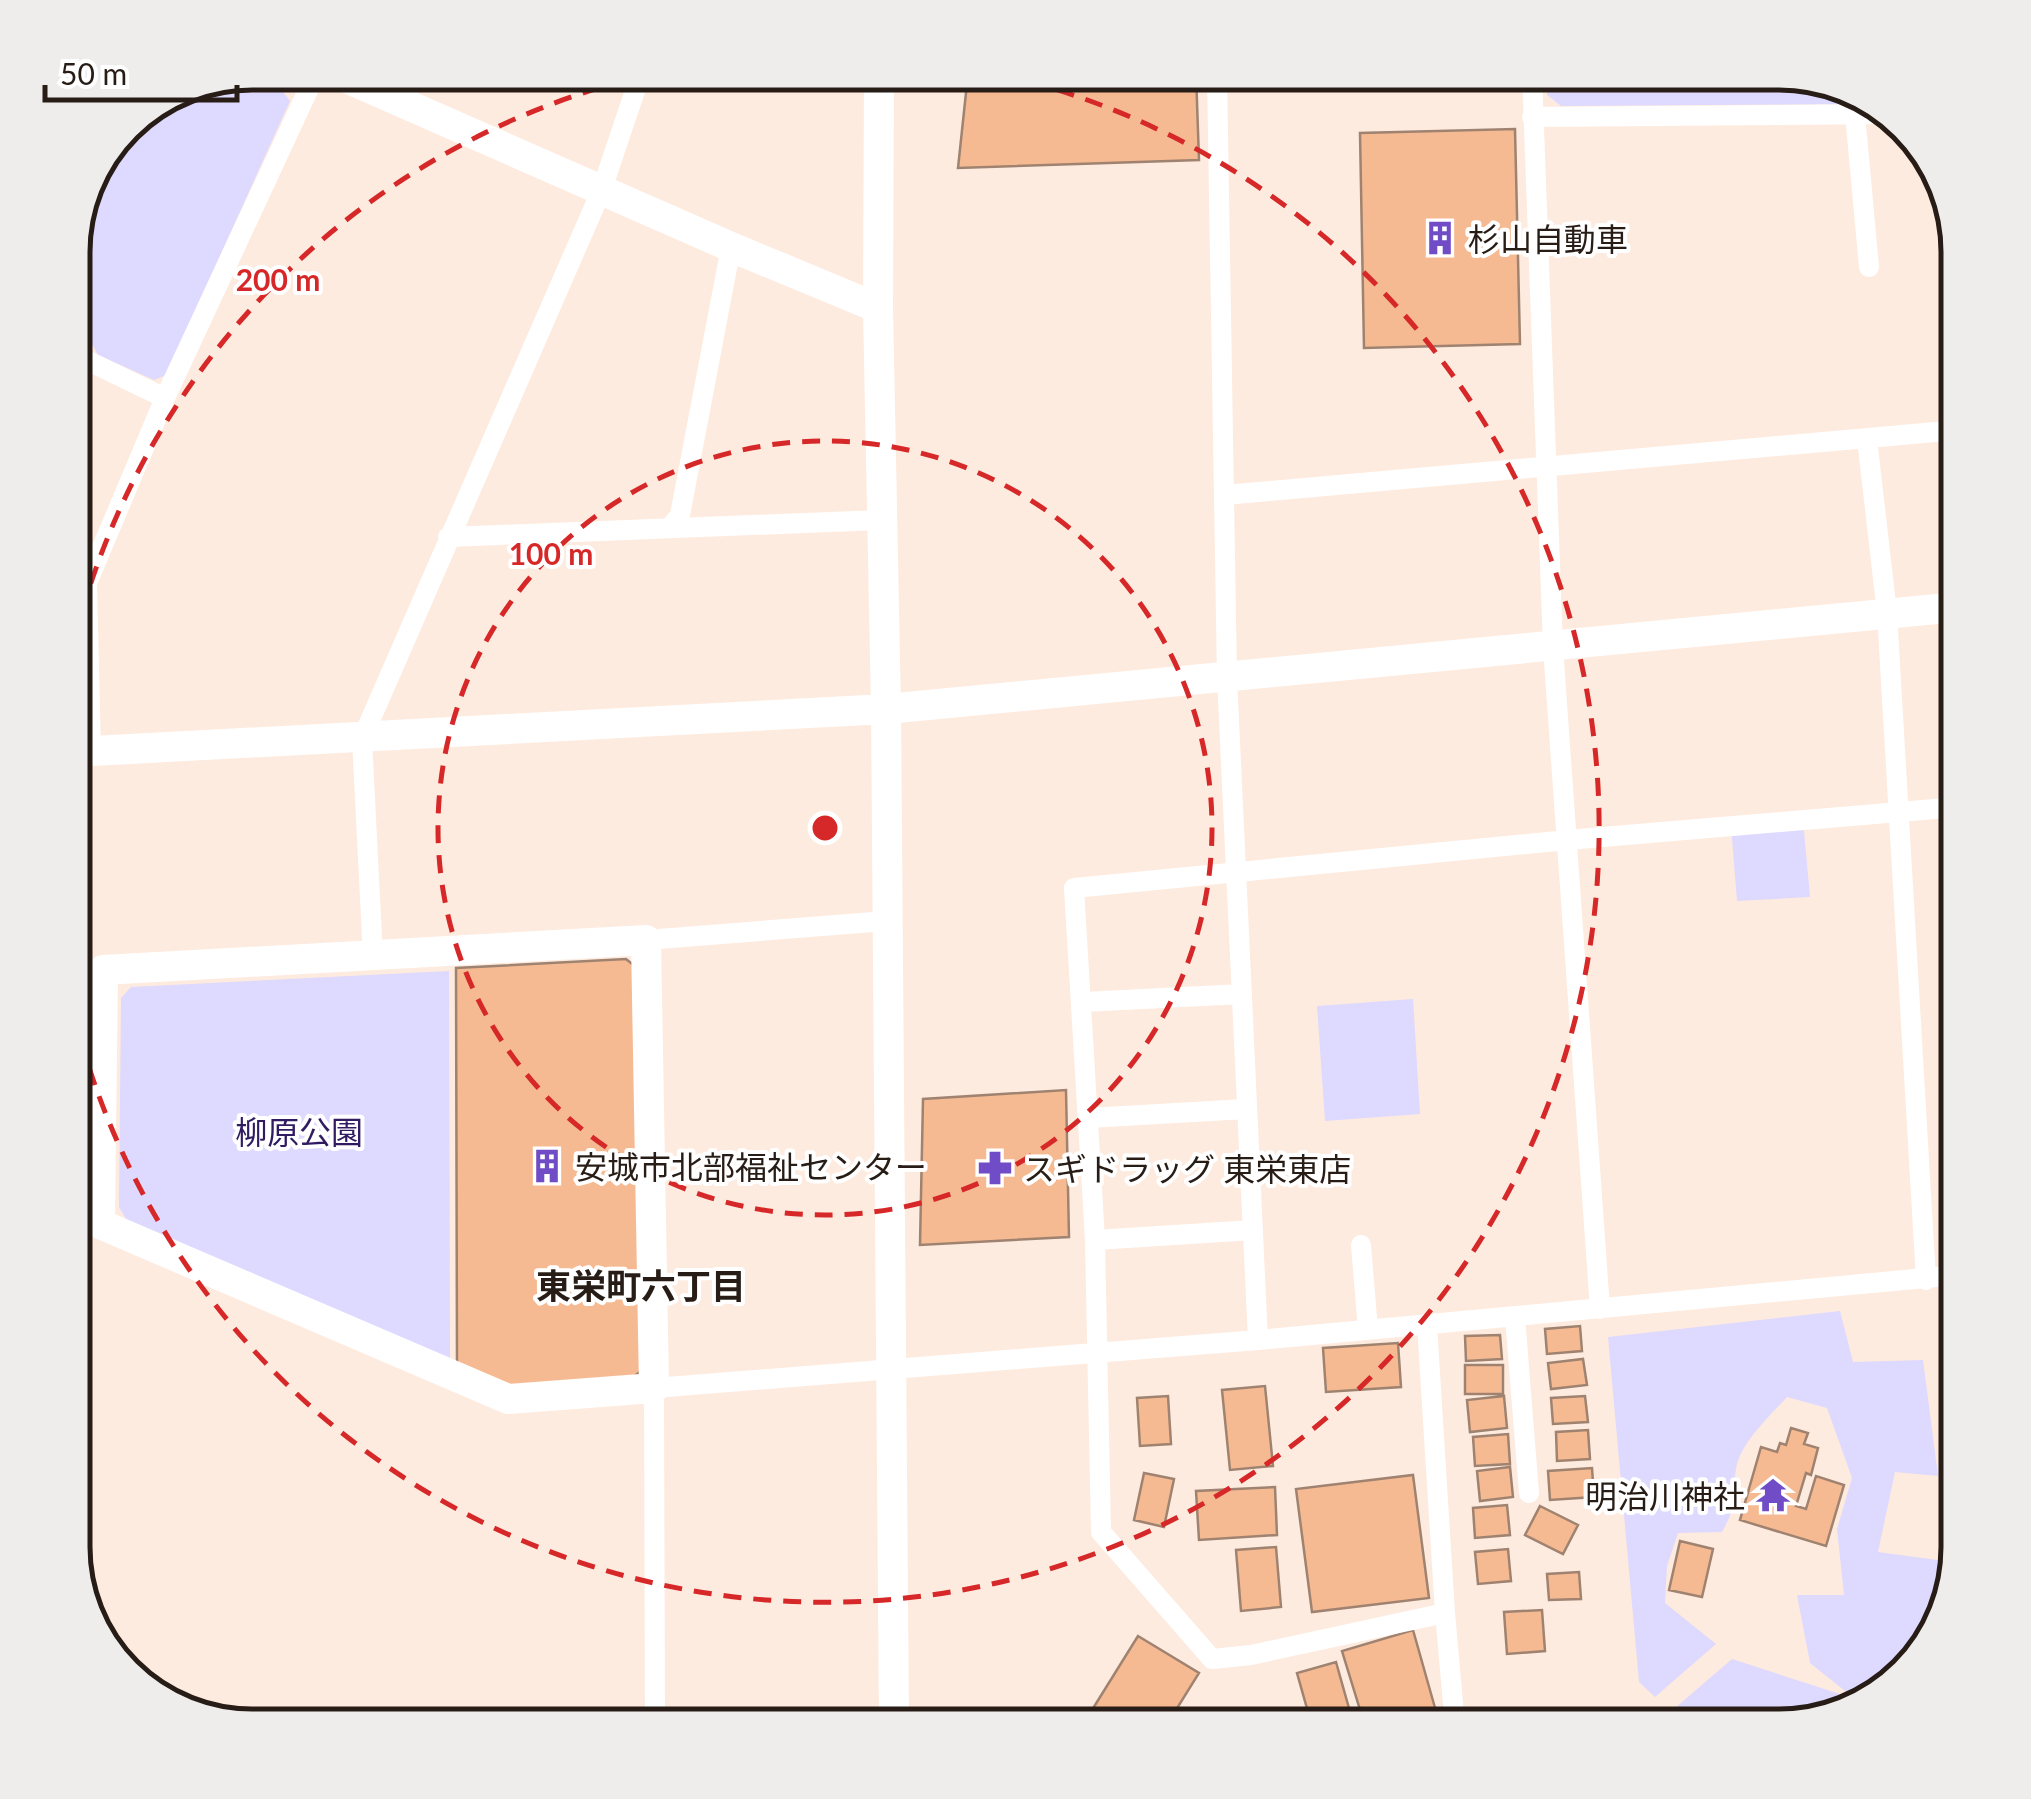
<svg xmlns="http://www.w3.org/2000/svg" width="2031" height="1799" font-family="Lato,'Noto Sans JP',sans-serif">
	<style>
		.green { fill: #ded9fe }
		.building { fill: #f6ba92; stroke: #9f8370; stroke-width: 2.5 }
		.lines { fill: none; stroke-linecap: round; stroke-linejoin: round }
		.street { stroke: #fff; stroke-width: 20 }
		.secondary { stroke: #fff; stroke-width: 30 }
		.ring { fill: none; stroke: #d62828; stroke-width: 5; stroke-dasharray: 18 12 }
		.labels { text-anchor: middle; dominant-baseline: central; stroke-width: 8; stroke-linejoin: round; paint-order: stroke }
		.poi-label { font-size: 32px; fill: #281d16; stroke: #fff; text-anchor: start }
		.park-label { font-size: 32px; fill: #311b61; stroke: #fff }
		.neighbourhood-label { font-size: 35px; font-weight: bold; fill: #281d16; stroke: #fff }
		.rim { fill: none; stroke: #281d16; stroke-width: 5 }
		.centre { fill: #d62828; stroke: #fff; stroke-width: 5 }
		.ring-label { font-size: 30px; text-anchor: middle; font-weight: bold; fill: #d62828; stroke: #fff; stroke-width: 8; stroke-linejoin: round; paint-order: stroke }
	</style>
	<rect width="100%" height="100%" fill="#feebdf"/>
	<path class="green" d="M1547 73H1780L1847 86 1874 104 1561 106 1547 95Z
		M277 84 290 101 166 375 154 380 98 355 92 344 91 172 133 117 201 92Z
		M1803 820 1810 897 1737 901 1731 826Z
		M449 971 450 1361 126 1219 119 1207 121 998 131 987Z
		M1413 999 1420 1114 1325 1121 1317 1006Z
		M1840 1311 1853 1362 1923 1360 1938 1476 1895 1472 1878 1552 1945 1561 1935 1610 1906 1674 1848 1713 1779 1726H1722L1668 1714 1732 1659 1855 1699 1810 1663 1797 1595H1844L1837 1529 1852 1478 1827 1408 1787 1397C1770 1416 1740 1443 1736 1469 1731 1500 1740 1500 1722 1532L1678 1533 1667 1566 1665 1603 1716 1644 1655 1697 1639 1682 1608 1337Z"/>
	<path class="building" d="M912 73H1196L1199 160 958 168 968 74 912 77Z
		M1515 129 1520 344 1364 348 1360 133Z
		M626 959 636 967 641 1371 632 1378 511 1388 457 1363 456 968Z
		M1066 1090 1069 1237 920 1245 923 1099Z
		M1580 1326 1582 1351 1547 1354 1545 1329Z
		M1500 1335 1502 1359 1466 1361 1465 1336Z
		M1398 1343 1401 1387 1326 1392 1323 1348Z
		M1583 1359 1587 1385 1551 1389 1548 1363Z
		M1465 1365H1503V1394H1465Z
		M1265 1386 1273 1466 1230 1470 1222 1390Z
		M1168 1396 1171 1444 1140 1446 1137 1398Z
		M1504 1396 1507 1428 1470 1432 1467 1400Z
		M1585 1396 1588 1422 1553 1424 1551 1398Z
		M1791 1428 1808 1433 1804 1444 1818 1448 1811 1475 1806 1473 1796 1506 1806 1509 1816 1476 1844 1485 1826 1546 1740 1520 1761 1447 1777 1452 1780 1443 1786 1445Z
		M1588 1430 1590 1459 1557 1461 1556 1432Z
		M1508 1434 1510 1464 1475 1466 1473 1437Z
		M1510 1467 1513 1497 1480 1501 1477 1471Z
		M1592 1468 1594 1497 1550 1500 1548 1471Z
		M1144 1473 1174 1479 1164 1527 1134 1520Z
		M1413 1475 1429 1598 1312 1612 1296 1489Z
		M1275 1487 1277 1535 1199 1540 1196 1491Z
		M1507 1505 1510 1535 1475 1538 1473 1508Z
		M1540 1506 1578 1525 1563 1554 1525 1535Z
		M1680 1541 1713 1549 1702 1597 1669 1590Z
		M1276 1547 1281 1607 1241 1611 1236 1550Z
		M1508 1549 1511 1581 1478 1584 1475 1552Z
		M1579 1572 1581 1599 1549 1600 1547 1574Z
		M1542 1610 1545 1651 1507 1654 1504 1612Z
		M1413 1630 1439 1722 1422 1726H1365L1342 1651Z
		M1138 1636 1199 1673 1166 1726H1082Z
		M1336 1662 1354 1726H1312L1297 1673Z"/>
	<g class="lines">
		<path class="street" d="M1217 73 1227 678 1258 1340
			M1532 73 1553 647 1600 1309
			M1855 114 1869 267
			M1532 117 1890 114
			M80 213 82 358 165 398
			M1867 439 1887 613 1926 1280
			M1225 495 1958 430
			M670 528 680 515 731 247
			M448 537 881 520
			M91 752 87 583 165 398 316 73
			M646 940 886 921
			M373 957 362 739 602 189 641 73
			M1083 1002 1242 994
			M1088 1118 1246 1109
			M1095 1240 1253 1230
			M1361 1245 1368 1330
			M1515 1317 1529 1493
			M1427 1325 1445 1613 1455 1726
			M1445 1613 1251 1655 1212 1659 1101 1532 1095 1240 1074 888 1567 840 1958 807
			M655 1726 654 1388 1258 1340 1958 1275"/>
		<path class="secondary" d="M335 73 731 247 878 308
			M879 73 878 308 886 709 894 1726
			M246 75 270 73
			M73 752 886 709 1958 607
			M646 940 654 1388 508 1399 100 1224 103 970Z"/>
	</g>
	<g class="ring">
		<circle cx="825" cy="828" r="387"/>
		<path d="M74 641A774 774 0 0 1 651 74M999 74A774 774 0 1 1 74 1015"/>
	</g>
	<defs>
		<g id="building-bare" transform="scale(2.7)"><path d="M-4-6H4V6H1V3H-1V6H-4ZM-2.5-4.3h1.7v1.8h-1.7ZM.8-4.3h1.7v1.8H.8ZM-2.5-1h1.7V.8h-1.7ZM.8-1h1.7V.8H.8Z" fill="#704dc6" stroke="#fff" stroke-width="2.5" paint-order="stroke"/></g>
		<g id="pharmacy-bare" transform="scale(2.7)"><path d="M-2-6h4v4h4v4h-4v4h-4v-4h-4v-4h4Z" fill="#704dc6" stroke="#fff" stroke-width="2.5" paint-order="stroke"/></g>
		<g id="temple-bare" transform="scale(2.7)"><path d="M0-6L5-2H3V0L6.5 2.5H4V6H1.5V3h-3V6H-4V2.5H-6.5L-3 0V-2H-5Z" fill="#704dc6" stroke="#fff" stroke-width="2.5" paint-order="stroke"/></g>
	</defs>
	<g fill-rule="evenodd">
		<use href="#building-bare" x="1440" y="238"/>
		<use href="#building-bare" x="547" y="1166"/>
		<use href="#pharmacy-bare" x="995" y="1168"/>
		<use href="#temple-bare" x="1773" y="1495"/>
	</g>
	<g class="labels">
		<g class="poi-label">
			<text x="1468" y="238">杉山自動車</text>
			<text x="575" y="1166">安城市北部福祉センター</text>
			<text x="1023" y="1168">スギドラッグ 東栄東店</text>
			<text x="1745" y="1495" text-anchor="end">明治川神社</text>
		</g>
		<g class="park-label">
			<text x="299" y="1131">柳原公園</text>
		</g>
		<g class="neighbourhood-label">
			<text x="641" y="1285">東栄町六丁目</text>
		</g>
	</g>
	<path d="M0 0H2031V1799H0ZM252 90H1779A162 162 0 0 1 1941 252V1547A162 162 0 0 1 1779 1709H252A162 162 0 0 1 90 1547V252A162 162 0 0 1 252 90Z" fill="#eeedec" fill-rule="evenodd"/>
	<path class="rim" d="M252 90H1779A162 162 0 0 1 1941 252V1547A162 162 0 0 1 1779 1709H252A162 162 0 0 1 90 1547V252A162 162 0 0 1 252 90Z"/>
	<circle cx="825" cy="828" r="15" class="centre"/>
	<g class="ring-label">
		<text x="278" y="291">200 m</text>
		<text x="551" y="565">100 m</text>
	</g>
	<path d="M45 85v15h192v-15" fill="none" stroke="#281d16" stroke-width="5"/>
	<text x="60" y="85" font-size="30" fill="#281d16" stroke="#ffffff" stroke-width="8" paint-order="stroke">50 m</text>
</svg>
